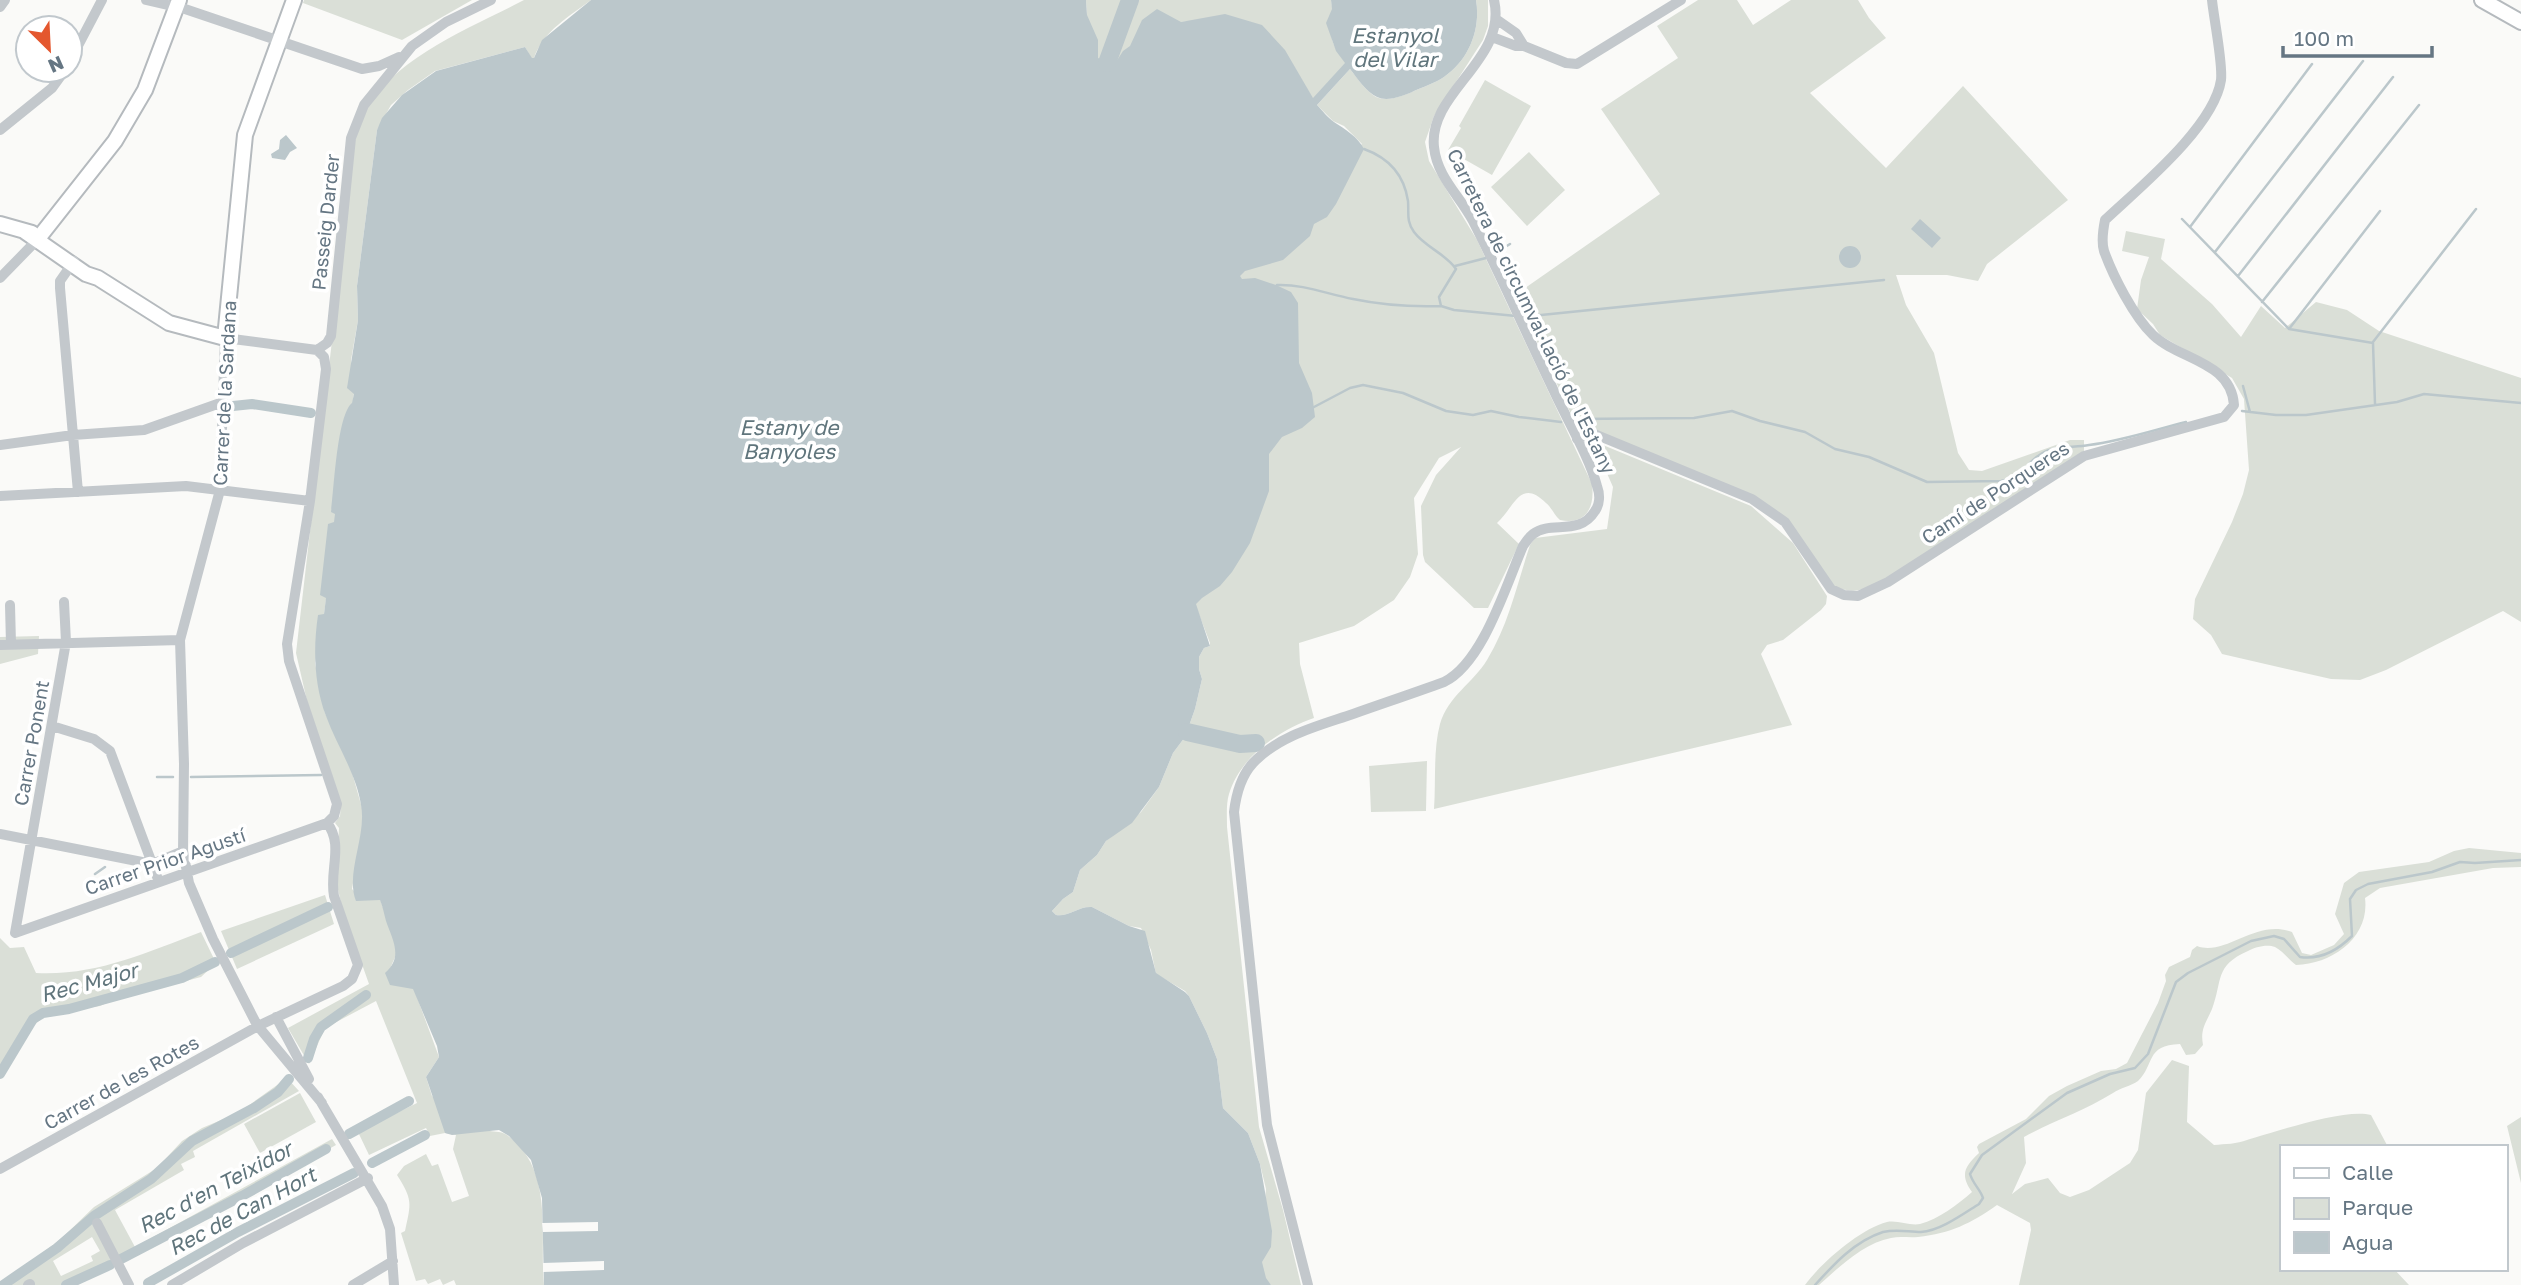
<svg xmlns="http://www.w3.org/2000/svg" width="2521" height="1285" font-family="'Golos Text',sans-serif">
	<style>
		.green { fill: #dadfd7; fill-rule: evenodd }
		.water { fill: #bbc7cb }
		.pier { fill: #fafaf8 }
		.lines { fill: none; stroke-linecap: round; stroke-linejoin: round }
		.stream { stroke: #bbc7cb; stroke-width: 2.5 }
		.canal { stroke: #bbc7cb; stroke-width: 10 }
		.river { stroke: #bbc7cb; stroke-width: 18 }
		.major-casing { stroke: #b5babe; stroke-width: 18 }
		.minor { stroke: #c3c8cc; stroke-width: 10 }
		.major { stroke: #fff; stroke-width: 14 }
		.labels { text-anchor: middle; dominant-baseline: central; stroke-width: 7; stroke-linejoin: round; paint-order: stroke }
		.street-label { font-size: 19px; fill: #657683; stroke: #fff }
		.water-label { font-size: 21px; font-style: italic; fill: #60757c; stroke: #fff }
	</style>
	<rect width="100%" height="100%" fill="#fafaf8"/>
	<path class="green" d="M304 0H472L402 40 303 3Z
		M524 0H591C570 16 543 31 534 58L532 59 525 47 435 71 408 90 391 105 377 130 357 286 358 320 351 360 354 393 324 614 315 663 325 713 351 769 362 808 363 823 352 889 362 899H380C382 904 396 944 397 948 397 955 392 963 390 969L407 970 439 1057 426 1077 432 1096C443 1103 475 1127 486 1130 494 1133 499 1130 507 1135 555 1170 539 1234 544 1285H456L454 1280 443 1285 440 1279 428 1284 425 1279 416 1281 401 1233 405 1231C411 1203 413 1200 397 1175L404 1166 426 1154 432 1166 438 1164 452 1202 469 1196 453 1149 456 1135 445 1133 430 1136 426 1128 369 1155 358 1132 417 1103 376 1001 325 1028 309 1064 288 1028 369 984 343 911 336 881 339 828 335 823 340 816 341 804 307 701 296 653 355 141C357 133 359 122 363 115 393 57 469 29 524 0Z
		M1086 0H1331C1337 32 1321 32 1346 63L1313 99 1289 58 1196 21 1181 22 1122 67 1090 64Z
		M1476 0H1488V26L1483 40 1434 116 1425 142 1429 161 1477 240 1592 484C1595 508 1586 525 1560 520 1554 515 1552 508 1546 503 1520 477 1514 508 1497 523L1519 544 1488 608H1474L1425 562 1423 555 1421 506 1436 475 1461 447 1439 458 1414 498 1418 554 1410 577 1394 600 1354 626 1299 643 1300 664 1314 718C1279 730 1240 757 1229 794 1226 804 1227 816 1227 827L1259 1127 1283 1210 1301 1285H1271L1259 1275 1266 1189 1260 1164 1248 1133 1223 1108 1217 1059 1207 1033 1189 996 1185 991 1156 974 1151 950 1141 928 1129 926 1092 907C1078 906 1069 917 1056 915L1052 911 1063 899 1073 892 1080 870 1097 855 1106 841 1141 812 1159 787 1173 753 1185 737 1195 709 1202 679 1199 669V657L1204 648 1210 646V643L1195 604 1231 277 1362 144 1344 126 1333 121 1317 105 1350 69C1357 78 1366 91 1376 97 1387 102 1403 96 1414 91 1423 87 1435 83 1444 77 1469 60 1481 29 1476 0Z
		M1698 0H1737L1753 25 1791 0H1858L1869 18 1886 38 1810 93 1886 168 1963 86 2068 200 1987 264 1978 281 1947 275H1896L1906 305 1934 353 1958 453 1969 470 1982 471 2070 440H2084V451L1886 579C1865 588 1856 596 1833 586L1787 519 1590 429 1573 418 1515 295 1660 194 1601 109 1678 58 1657 26Z
		M1485 80 1531 106 1492 175 1448 150 1461 128 1459 126Z
		M1529 152 1565 190 1527 226 1491 187Z
		M2126 231 2165 239 2161 259 2212 304 2241 337 2261 306 2285 328 2316 302 2347 310 2379 331 2521 378V622L2503 611 2386 670 2360 680 2331 679 2222 654 2211 635 2193 619 2195 599 2232 522 2243 494 2249 470 2244 399 2232 378 2160 335 2153 324 2137 309 2141 280 2149 257 2122 251Z
		M1598 443 1751 506 1793 543 1827 596 1826 604 1821 610 1783 640 1767 645 1761 654 1792 725 1434 809C1436 782 1433 750 1440 724 1448 696 1473 683 1487 660 1509 624 1517 584 1530 545L1535 538 1607 529 1613 487 1595 446Z
		M39 636 38 654 0 664V637Z
		M1427 761 1426 811 1371 812 1369 766Z
		M2469 848 2521 853V867L2493 868 2380 888 2365 898C2370 937 2333 964 2296 965 2289 960 2283 951 2275 947 2267 944 2255 947 2248 951 2214 966 2223 980 2212 1009 2206 1023 2200 1029 2203 1045L2195 1054 2186 1055 2180 1044C2145 1045 2155 1065 2138 1081 2131 1086 2120 1088 2113 1093 2084 1111 2053 1121 2024 1137L2026 1163 2012 1194 2025 1184 2048 1178 2060 1193 2070 1197 2089 1190 2130 1163 2138 1150 2146 1093 2172 1060 2189 1066 2187 1122 2214 1145C2225 1144 2237 1144 2247 1140 2275 1132 2345 1108 2371 1115L2388 1147H2281V1269H2394L2409 1285H2019L2031 1230 2030 1223 1997 1205C1970 1224 1951 1233 1918 1237 1909 1238 1900 1236 1891 1238 1864 1243 1839 1267 1819 1285H1805C1821 1263 1860 1229 1887 1222 1898 1220 1910 1226 1920 1224 1939 1219 1957 1205 1972 1192 1960 1175 1964 1167 1979 1153L1977 1147 1979 1144 2026 1119 2049 1096 2067 1086 2101 1071 2116 1069 2127 1063 2158 1003 2166 981 2165 975 2169 967 2190 957 2192 950 2197 946C2225 957 2256 918 2292 932L2302 953 2311 955 2334 945 2344 934 2335 914 2344 883 2359 872 2429 862 2454 851Z
		M325 895 334 924 237 969 221 931Z
		M201 932 216 963 201 977 113 1000 100 1006 49 1014C23 1027 19 1058 0 1079V938L10 948 24 947 36 973C96 976 145 953 201 932Z
		M287 1078 299 1091 193 1151 195 1157 181 1164 184 1170 115 1210 135 1247 332 1139 336 1145 231 1204 79 1282 70 1285H0L62 1238 94 1207 157 1168 182 1141 202 1128 238 1113ZM92 1237 100 1251 91 1256 93 1261 61 1276 53 1261Z
		M300 1093 316 1122 260 1153 244 1124Z
		M2521 1117V1183L2507 1126Z"/>
	<path class="water" d="M591 0H1086L1087 15 1098 40V58L1111 64 1116 62 1123 51 1130 46 1142 20 1157 9 1181 22 1225 14 1262 25 1285 50 1313 98 1345 63 1336 51 1326 23 1332 9 1331 0H1476C1481 29 1469 60 1444 77 1435 83 1423 87 1414 91 1404 96 1387 102 1377 97 1366 92 1357 78 1350 69L1317 105C1322 110 1328 118 1334 122 1345 129 1358 137 1364 149L1336 204 1327 217 1314 224 1310 236 1283 260 1245 271 1240 276 1242 279 1255 278 1276 285 1291 292 1298 303 1299 363 1312 393 1315 417 1302 428 1282 437 1269 454V491L1250 543 1232 572 1220 586 1202 598 1196 604 1210 646 1204 648 1199 657V669L1202 679 1195 709 1185 737 1173 753 1159 787 1132 823 1106 841 1097 855 1080 870 1073 892 1063 899 1052 911 1056 915C1069 917 1078 906 1092 907L1129 926 1145 931 1156 973 1185 992 1189 996 1207 1033 1217 1059 1223 1108 1248 1133 1260 1164 1272 1231 1271 1247 1262 1262 1266 1278 1271 1285H544L542 1198 531 1160 509 1136 499 1130 452 1135 445 1133 426 1077 439 1057 437 1046 413 989 390 985 385 973C404 957 392 939 386 921 384 914 383 907 380 900L356 901C345 873 367 836 361 805 356 773 337 746 326 716 314 684 313 649 318 615L324 614 326 598 320 595 328 524 334 522 335 514 331 512C334 490 337 415 352 403L354 394 347 388 358 320 357 286 377 130 382 118 402 95 436 71 525 47 532 58H534L542 40Z
		M286 135 297 148 290 152 285 160 272 158 271 154 279 149 280 140Z
		M1920 219 1941 238 1932 248 1911 229Z
		M1839 257a11 11 0 1 1 22 0a11 11 0 1 1-22 0Z"/>
	<path class="pier" d="M598 1222V1231L543 1232 542 1223Z
		M604 1261V1270L543 1272V1263Z"/>
	<g class="lines">
		<path class="stream" d="M1364 149C1389 158 1404 174 1408 201 1409 213 1406 221 1414 232 1425 247 1446 254 1456 269L1439 297 1441 306 1454 310 1516 316
			M2182 219 2289 329 2373 343 2375 404
			M2190 227 2312 64
			M2215 252 2363 61
			M1492 255 1510 244
			M1455 266 1486 258
			M2238 276 2393 77
			M1277 285C1303 284 1327 294 1353 299 1382 305 1412 307 1441 306
			M2262 302 2419 105
			M1522 317 1884 280
			M2289 329 2380 211
			M2373 342 2476 209
			M2243 386 2250 412
			M1314 407 1350 388 1363 385 1403 393 1446 411 1473 415 1491 411 1519 417 1561 422
			M2242 411 2276 415H2306L2397 402 2424 394 2521 403
			M1575 419 1694 418 1732 411 1760 421 1805 432 1835 449 1869 457 1927 482 2001 481C2029 475 2022 465 2041 454 2055 445 2073 448 2089 445 2122 441 2154 430 2186 422
			M157 777H173
			M191 777 321 775
			M95 874 105 867
			M1815 1285C1834 1264 1855 1241 1883 1232 1897 1229 1908 1232 1921 1232 1940 1231 1963 1214 1979 1204L1983 1198C1980 1189 1973 1184 1970 1174L1982 1155 2067 1093 2110 1074 2135 1068 2148 1054 2176 982 2188 973 2251 941 2274 936 2284 939 2300 957C2320 960 2338 950 2352 936L2350 899 2356 890 2368 884 2432 872 2460 862 2475 863 2521 860"/>
		<path class="canal" d="M233 406 252 404 311 413
			M231 953 328 907
			M308 1058 314 1039 321 1027 366 995
			M0 1074 33 1019 43 1013 69 1009 182 978 215 962
			M349 1134 409 1101
			M372 1163 425 1135
			M121 1259 242 1196 326 1149
			M148 1283 238 1232 354 1173
			M3 1285 57 1248 94 1216 151 1179 192 1141 254 1108 278 1092 289 1079
			M66 1285 110 1265"/>
		<path class="river" d="M1107 63 1130 0
			M1187 732 1240 744 1256 743"/>
		<g class="major-casing">
			<path id="major" d="M2482 0 2521 22
				M0 224 32 233
				M24 231 86 274 98 278 169 323 225 338 245 135 294 0
				M37 240 115 141 145 90 179 0"/>
		</g>
		<path class="minor" d="M146 0 185 9 362 69 379 66 399 57
			M0 7 5 0
			M1496 19 1516 33 1524 46
			M1492 37 1516 46H1524L1566 63 1577 64 1681 0
			M70 61 102 0
			M0 130 52 88 65 70
			M74 261 60 281V288L78 492
			M0 278 37 240 44 242
			M317 350 225 338 220 490 180 640 184 764 183 851 189 883 213 939 257 1025 322 1103
			M317 350 327 343 331 336 351 138 364 105 412 46 446 22 491 0
			M1577 439 1592 433 1752 499 1785 522 1831 589 1844 595 1858 596 1888 582 2084 456 2224 417 2234 405C2231 361 2179 360 2153 335 2134 317 2113 276 2104 251 2101 241 2103 230 2105 220 2139 188 2214 127 2221 80 2223 63 2214 20 2212 0
			M0 445 73 435 144 430 223 402
			M0 496 186 486 310 501
			M64 602 66 642 15 933 327 823 334 816 337 804 289 661 287 644 310 501 326 369 324 357 317 350
			M10 605 11 644
			M0 645 180 640
			M52 726 94 739 110 751 159 882
			M0 834 152 864 183 851
			M276 1017 309 1079
			M318 1097 382 1206 390 1229 394 1285
			M0 1169 258 1026 343 986 352 979 358 965 334 896C329 871 344 844 327 823
			M97 1223 129 1285
			M28 1285 30 1284
			M172 1285 243 1243 368 1178
			M353 1285 393 1261
			M1308 1285 1267 1125 1234 812C1236 795 1241 776 1253 763 1280 735 1318 726 1353 714 1384 703 1414 693 1444 682 1483 663 1506 585 1523 546 1526 542 1529 537 1533 534 1551 520 1579 537 1595 511 1600 504 1600 494 1597 486 1589 456 1566 418 1553 389 1526 333 1501 276 1473 221 1460 196 1437 177 1434 147 1428 92 1508 60 1494 0"/>
		<use href="#major" class="major"/>
	</g>
	<g class="labels">
		<g class="street-label">
			<text transform="translate(325 222) rotate(-84)">Passeig Darder</text>
			<text transform="translate(1532 311) rotate(64)">Carretera de circumval·lació de l'Estany</text>
			<text transform="translate(224 393) rotate(-87)">Carrer de la Sardana</text>
			<text transform="translate(1995 492) rotate(-33)">Camí de Porqueres</text>
			<text transform="translate(31 743) rotate(-80)">Carrer Ponent</text>
			<text transform="translate(165 861) rotate(-19)">Carrer Prior Agustí</text>
			<text transform="translate(121 1082) rotate(-29)">Carrer de les Rotes</text>
		</g>
		<g class="water-label">
			<text x="1395" y="35">Estanyol<tspan x="1395" dy="24">del Vilar</tspan></text>
			<text x="789" y="427">Estany de<tspan x="789" dy="24">Banyoles</tspan></text>
			<text transform="translate(89 982) rotate(-15)">Rec Major</text>
			<text transform="translate(215 1187) rotate(-28)">Rec d'en Teixidor</text>
			<text transform="translate(242 1211) rotate(-28)">Rec de Can Hort</text>
		</g>
	</g>
	<rect x="2280" y="1145" width="228" height="126" fill="#ffffff" stroke="#c1c8cd" stroke-width="2"/>
	<rect x="2294" y="1168" width="35" height="10" fill="#ffffff" stroke="#c1c8cd" stroke-width="2"/>
	<text x="2342" y="1180" font-size="21" fill="#657683">Calle</text>
	<rect x="2294" y="1198" width="35" height="21" fill="#dadfd7" stroke="#c1c8cd" stroke-width="2"/>
	<text x="2342" y="1215" font-size="21" fill="#657683">Parque</text>
	<rect x="2294" y="1232" width="35" height="21" fill="#bbc7cb" stroke="#c1c8cd" stroke-width="2"/>
	<text x="2342" y="1250" font-size="21" fill="#657683">Agua</text>
	<g transform="translate(49 49) rotate(156)"><circle r="33" fill="#ffffff" stroke="#c1c8cd" stroke-width="2"/>
	<path d="M0-5L12 26L0 18L-12 26Z" fill="#e4572e"/>
	<text y="-10" font-size="19" font-weight="bold" text-anchor="middle" fill="#657683">N</text>
	</g>
	<path d="M2283 46v10h149v-10" fill="none" stroke="#657683" stroke-width="3.5"/>
	<text x="2294" y="46" font-size="21" fill="#657683" stroke="#ffffff" stroke-width="5" paint-order="stroke">100 m</text>
</svg>
